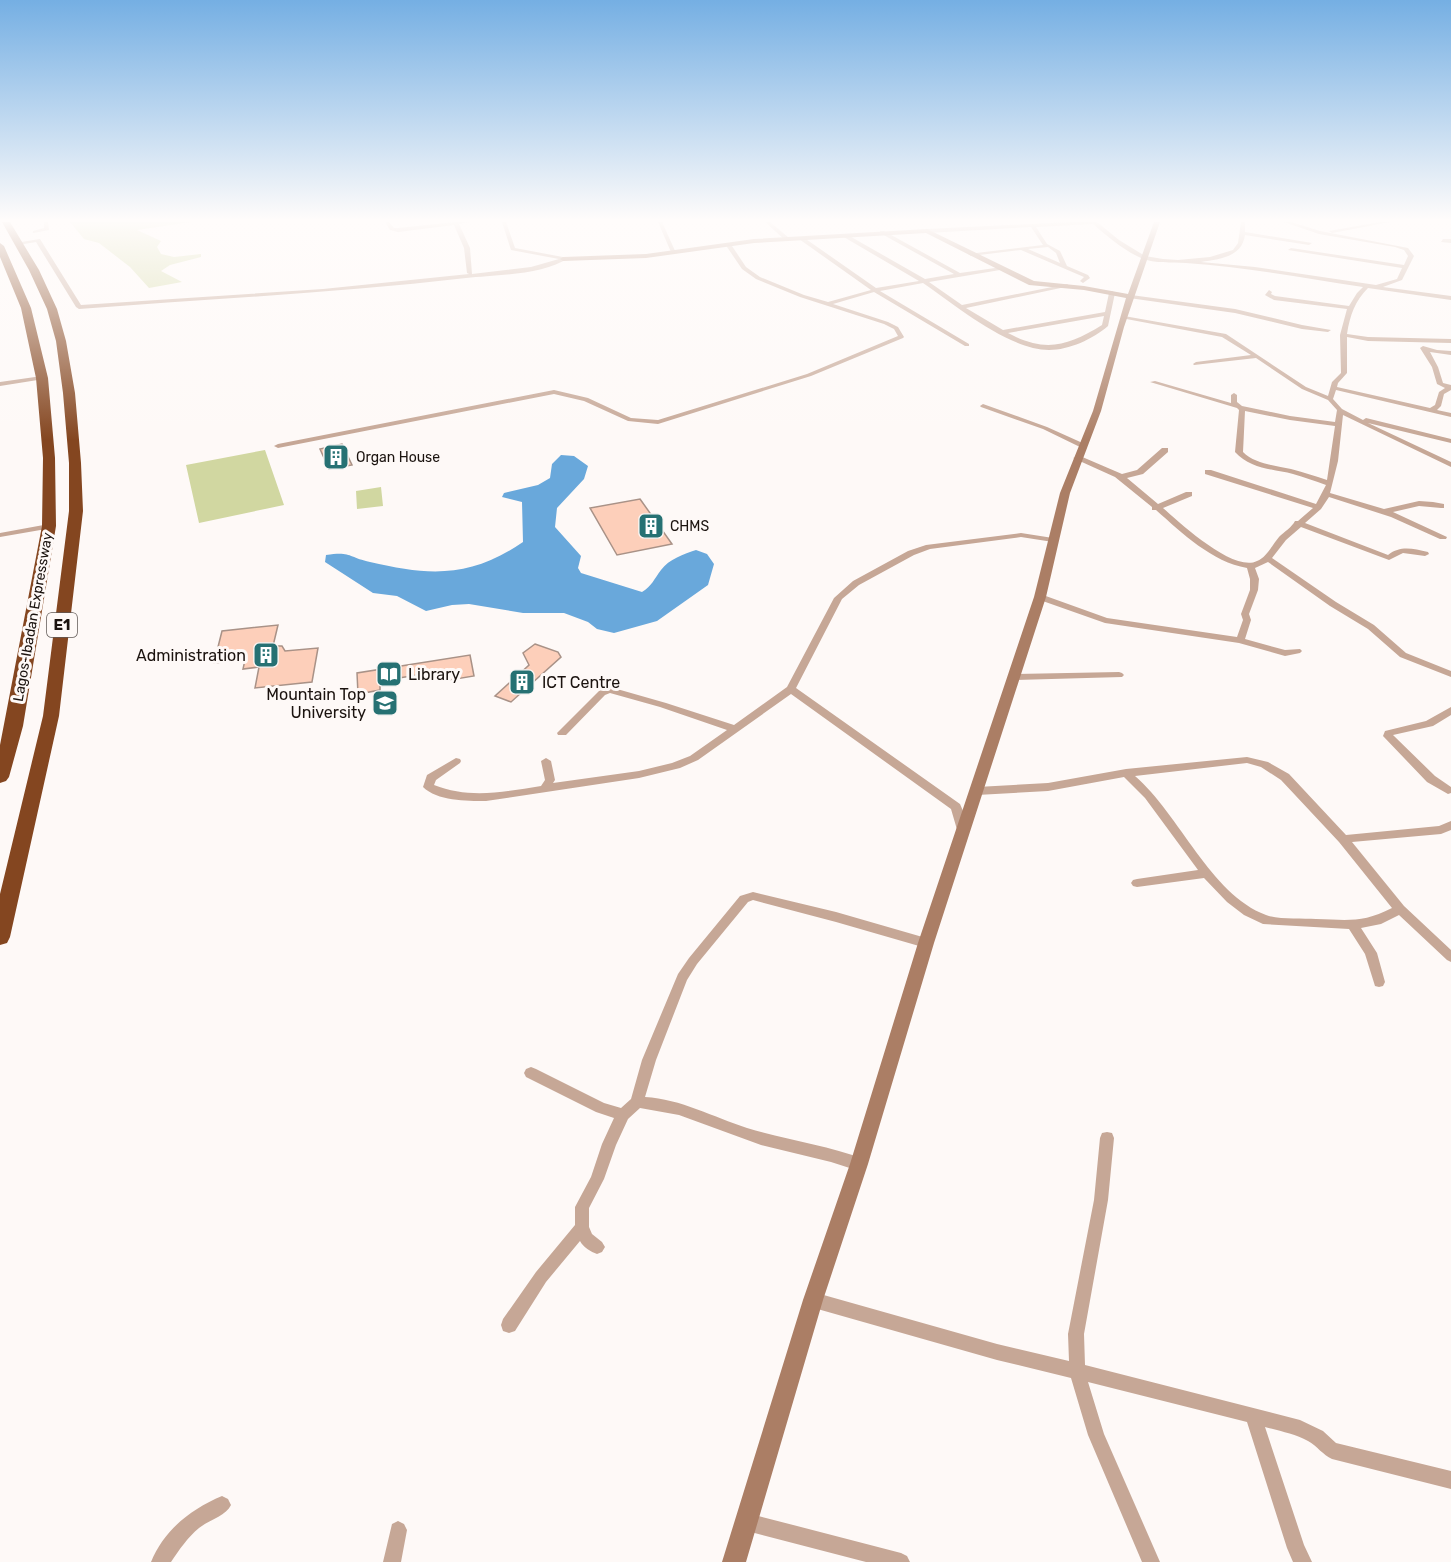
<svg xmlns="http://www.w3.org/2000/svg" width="1451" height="1562" font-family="Rubik,sans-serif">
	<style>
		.green { fill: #d1d7a1 }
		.water { fill: #69a8db }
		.building { fill: #fdcfba; stroke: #a99287; stroke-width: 1.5 }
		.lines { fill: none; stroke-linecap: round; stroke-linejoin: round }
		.street { fill: #c6a796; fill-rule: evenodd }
		.secondary { fill: #ab7e65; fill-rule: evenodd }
		.highway { fill: #844620; fill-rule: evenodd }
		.labels { text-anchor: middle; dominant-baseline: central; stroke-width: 6; stroke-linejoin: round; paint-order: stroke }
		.far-poi-label { font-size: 14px; fill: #1b130f; stroke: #fef9f7; text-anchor: start }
		.far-street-label { font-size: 14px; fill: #1b130f; stroke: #fef9f7 }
		.shield { fill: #fef9f7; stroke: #5f5855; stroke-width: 1.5 }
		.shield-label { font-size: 15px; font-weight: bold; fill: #1b130f }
		.poi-label { font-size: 16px; fill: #1b130f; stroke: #fef9f7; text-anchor: end }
	</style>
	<rect width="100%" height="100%" fill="#fef9f7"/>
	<path class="green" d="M70 222H191L137 230 161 241 157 247 161 254 174 257 201 254V257L170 265 161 271 182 282 149 288 130 267 99 243 84 239Z
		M265 450 284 505 199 523 186 465Z
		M381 487 383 506 357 509 356 491Z"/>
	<path class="water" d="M561 455 574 456 588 466 584 479 557 508 555 527 581 556 578 568 581 573 642 592C652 586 654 579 661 570 669 559 684 554 696 550L707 554 714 564 708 585 657 621 614 633 597 629 588 622 564 613H523L469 604 452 605 426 611 397 596 373 593 325 562 326 555C351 551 348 557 370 562 430 576 470 578 523 542L522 502 502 497 504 493 538 485 550 478 552 464Z"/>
	<path class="building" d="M342 444 352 465 329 469 320 449Z
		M640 499 672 544 617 555 590 508Z
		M278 625 273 646H282L285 651 318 648 312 682 255 688 259 667 243 669 245 660 214 663 222 631Z
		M535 644 558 652 561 657 511 702 495 696 529 665 523 653Z
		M470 655 474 676 450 680 449 670 380 681V690L358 694 357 673Z"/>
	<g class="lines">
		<path class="street" d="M44 222H48L49 230 33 233V231L44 228Z
			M385 222H389L394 228H398L455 222H469L459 224 470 248 472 274 531 267 559 259 511 250 502 222H506L515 248 568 258C544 275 495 275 466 278 337 293 208 299 79 309L76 307 36 242 18 245 15 243 40 239 81 305 323 289 469 274 467 273 464 248 454 225 398 232 390 230Z
			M658 222H662L676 253 671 252Z
			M765 222H770L789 238V240H785Z
			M1071 222H1097L1119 240 1145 256 1163 259 1178 260 1210 257 1233 250 1238 243 1241 222H1245V232L1312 243 1309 245 1245 235C1242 257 1220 259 1201 262L1255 267 1376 285 1397 279 1402 268 1288 250 1291 248 1404 265 1408 256 1404 250 1395 247 1319 234 1284 222H1291L1320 231 1408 248 1414 256 1402 280 1383 287 1451 296V300L1368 288C1355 301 1350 315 1347 334L1368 337 1451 339V343L1368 341 1347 337V373L1338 383 1337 387 1430 408 1435 405 1439 392 1445 388 1437 384 1432 367 1420 348 1423 346 1437 350 1451 351V355L1430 352 1438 367 1443 383 1451 385V390L1444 394 1441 406 1437 410 1451 413V417L1336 390 1333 399 1342 409 1363 420 1366 418 1451 439V443L1368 423 1451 462V467L1343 415 1338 461 1330 493 1384 509 1419 501 1433 502 1444 504V508H1441L1419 506 1393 512 1447 537 1446 539H1440L1391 517 1329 497 1321 509 1305 523 1388 555C1401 545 1413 549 1428 552L1429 554 1425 556 1403 553 1389 560 1301 527 1286 540 1272 558 1336 602 1374 625 1406 653 1451 671V677L1400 657 1368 629 1330 606 1268 562 1255 568 1259 579 1258 590 1249 614 1251 620 1245 639 1285 650 1300 649 1302 651 1300 653 1285 656 1239 643 1105 623 1037 599V595H1043L1107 618 1237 637 1243 620 1241 614 1250 590V579L1247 568C1212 562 1182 533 1156 510H1152V507L1115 477 1073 458 1080 456 1122 474 1137 470 1162 448H1168V452L1143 474 1127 478 1158 504 1186 492H1192V496L1163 508C1180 523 1234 573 1257 561 1267 557 1272 545 1279 537 1284 532 1292 527 1295 521H1298L1313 508 1205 474V470H1211L1316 504 1326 485C1315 481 1304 477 1293 474 1273 469 1250 469 1235 452L1239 410 1237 408 1150 382 1155 381 1231 403V395L1234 393 1237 395V402L1242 406 1290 416 1335 422 1337 410 1328 400 1302 389 1256 358 1194 365 1193 364 1196 362 1251 355 1222 337 1121 318 1124 316 1226 334 1306 387 1328 396 1332 382 1341 373 1340 335 1347 309 1274 300 1265 295 1269 290 1272 292 1271 294 1275 296 1349 306 1357 293 1363 287C1304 278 1245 267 1186 263 1171 262 1156 264 1141 258 1123 250 1107 236 1093 224L1036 227 1047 244 1060 251 1067 266 1088 275 1090 278 1083 283 1080 281 1084 277 1021 250 971 256 968 254 1043 245 1031 227 927 233 924 231 927 229ZM1048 247 1056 253 1060 263 1028 249ZM1245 411 1290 420 1335 426 1327 480C1315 476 1303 472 1291 469 1274 465 1255 464 1243 452Z
			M1380 222H1390L1332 233 1329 231Z
			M880 231H884L960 273 1002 267 1000 270 929 282 962 305 1067 284 1070 286 966 308 1003 330 1105 312 1109 293 1112 291 1115 293 1108 326C1093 339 1069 350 1049 350 1009 350 955 305 923 283L880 291 969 344V346H965L874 292 833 304 888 322 898 327 904 337 903 338 811 376 658 424 628 421 584 401 554 394 278 448 274 446 278 444 554 390 588 398 631 418 658 420 807 374 898 336 894 329 884 324 800 297 756 279 742 269 725 244 730 243 746 267 760 277 804 295 828 302 871 290 799 239V237H803L876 288 919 281 842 236V234H846L925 279 954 274 880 233ZM1104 316 1102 325C1068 346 1045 353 1008 333Z
			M1443 239H1451V243L1441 242Z
			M1131 295 1235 309 1302 325 1331 330 1328 332 1302 329 1235 313 1129 298 1128 297Z
			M42 376 45 378 44 379 0 386V382Z
			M983 404 1047 427 1087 445 1080 447 1043 429 981 407 980 406Z
			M49 524 53 526 52 528 0 537V533Z
			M1021 533 1053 538 1057 540 1053 542 1021 537 930 549 914 555 859 585 842 599 796 688 960 804C964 813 969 824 966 833H958L951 809 791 694 698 760 680 768 639 778 486 801C466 801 437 801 423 787L427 775 456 758 460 759 461 761 460 763 436 780 434 785C469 799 504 792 541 786L545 780 541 761 546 758 551 761 555 780 553 783 639 771 672 763 690 756 727 730 660 707 610 693 605 695 566 735H558L557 733 599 691 610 687 666 703 734 725 787 687 834 598 853 581 908 551 926 545Z
			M1119 672 1122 673 1124 675 1122 677 1015 680 1010 677 1015 674Z
			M1451 707V715L1433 726 1393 735 1435 776 1451 787V793L1448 794 1427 782 1383 736 1385 731 1426 721Z
			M1247 757 1268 762 1289 774 1346 835 1439 826 1451 821V830L1441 834 1352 842 1404 906 1451 950V962L1447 960 1399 915 1381 924 1361 928 1377 953 1385 982 1383 986 1379 987 1375 986 1365 954 1349 929 1263 924 1244 915 1227 902 1204 878 1137 887 1133 886 1131 883 1133 880 1137 879 1198 870 1145 798 1124 777 1048 791 977 795 972 791 977 787 1048 783 1126 769ZM1247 763 1261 767 1281 780 1339 842 1392 908C1363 923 1348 920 1316 919 1302 918 1279 920 1266 915 1210 894 1180 815 1135 776Z
			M753 892 836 912 926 938 930 940 932 943 930 946 926 948 836 922 753 900 748 902 697 964 687 980 656 1060 645 1097C681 1099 713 1117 747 1128 786 1140 826 1145 864 1159L866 1164 864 1169 859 1171 831 1162 761 1145 679 1115 640 1108 628 1119 616 1145 604 1179 589 1208V1227L592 1234 602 1242 605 1247 602 1252 597 1254C591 1252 583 1247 580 1241L546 1282 515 1331 509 1333 503 1331 501 1325 503 1319 536 1272 575 1225V1207L591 1177 602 1144 614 1118 596 1112 526 1077 524 1073 526 1069 531 1067 536 1069 604 1103 621 1108 631 1099 642 1060 678 974 689 958 740 896Z
			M1107 1132 1112 1133 1114 1138 1108 1200 1084 1334 1085 1365 1300 1420 1323 1431 1336 1443 1451 1471V1489L1332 1459C1323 1455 1317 1446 1308 1441 1295 1434 1280 1431 1265 1427L1304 1545 1312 1562H1293L1287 1548 1247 1422 1088 1382 1104 1434 1160 1562H1142L1088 1435 1071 1378 997 1360 807 1306 805 1300 807 1294 813 1292 997 1344 1069 1361 1068 1334 1094 1200 1100 1138 1102 1133Z
			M222 1496 228 1499 231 1505C226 1516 209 1520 199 1528 188 1537 179 1550 171 1562H151C164 1530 191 1509 222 1496Z
			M747 1513 901 1553 907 1556 910 1562H866L747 1531 741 1528 738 1522 741 1516Z
			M398 1521 404 1524 407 1530 401 1562H383L392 1524Z"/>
		<path class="secondary" d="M1154 222H1160L1124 327 1101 411 1070 493 1046 597 934 943 868 1164 823 1300 746 1562H722L803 1300 850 1164 918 943 1034 597 1060 493 1093 411 1126 298 1084 290 1029 285 926 233 754 243 646 258 563 261 560 259 563 257 646 254 754 239 927 229 1034 281 1084 286 1128 294Z"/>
		<path class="highway" d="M2 222H10L39 270 57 309 66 341 75 393 81 463 83 511 59 716 10 937 7 943 0 945V894L43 716 69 511V463L63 393 56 341 47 309 29 270Z
			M0 243 4 246 31 308 48 378 55 458 56 526 23 726 9 777 6 781 0 783V745L42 526 43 458 36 378 21 308 0 257Z"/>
	</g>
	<linearGradient id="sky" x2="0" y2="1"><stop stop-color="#75afe3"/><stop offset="0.5" stop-color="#fffcfb"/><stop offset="1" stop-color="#fffcfb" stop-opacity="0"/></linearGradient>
	<rect width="1451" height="440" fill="url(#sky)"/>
	<defs>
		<g id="building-square" transform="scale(1.35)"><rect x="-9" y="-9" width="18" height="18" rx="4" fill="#267173" stroke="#fef9f7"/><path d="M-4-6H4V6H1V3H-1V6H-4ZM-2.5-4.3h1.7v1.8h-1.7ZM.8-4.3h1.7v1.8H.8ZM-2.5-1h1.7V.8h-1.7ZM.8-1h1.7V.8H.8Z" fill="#fff"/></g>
		<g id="library-square" transform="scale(1.35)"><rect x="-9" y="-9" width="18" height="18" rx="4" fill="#267173" stroke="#fef9f7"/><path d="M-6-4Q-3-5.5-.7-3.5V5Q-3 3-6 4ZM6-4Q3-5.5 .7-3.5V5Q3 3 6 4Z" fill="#fff"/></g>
		<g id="school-square" transform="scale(1.35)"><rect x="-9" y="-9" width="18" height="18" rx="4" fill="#267173" stroke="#fef9f7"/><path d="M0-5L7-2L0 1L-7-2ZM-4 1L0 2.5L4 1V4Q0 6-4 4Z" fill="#fff"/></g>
	</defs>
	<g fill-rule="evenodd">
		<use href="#building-square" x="336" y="457"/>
		<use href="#building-square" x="651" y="526"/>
		<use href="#building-square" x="266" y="655"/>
		<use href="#library-square" x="389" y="674"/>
		<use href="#building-square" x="522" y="682"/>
		<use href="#school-square" x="385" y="703"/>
	</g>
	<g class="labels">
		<g class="far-poi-label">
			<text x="356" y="457">Organ House</text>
			<text x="670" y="526">CHMS</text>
		</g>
		<g class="far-street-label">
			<text transform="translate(33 617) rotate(-80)">Lagos-Ibadan Expressway</text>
		</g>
		<rect class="shield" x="47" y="613" width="30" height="24" rx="4.5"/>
		<g class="shield-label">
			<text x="62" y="625">E1</text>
		</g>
		<g class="poi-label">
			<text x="246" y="655">Administration</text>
			<text x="408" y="674" text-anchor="start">Library</text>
			<text x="542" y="682" text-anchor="start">ICT Centre</text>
			<text x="366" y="694">Mountain Top<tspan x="366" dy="18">University</tspan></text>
		</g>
	</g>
</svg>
